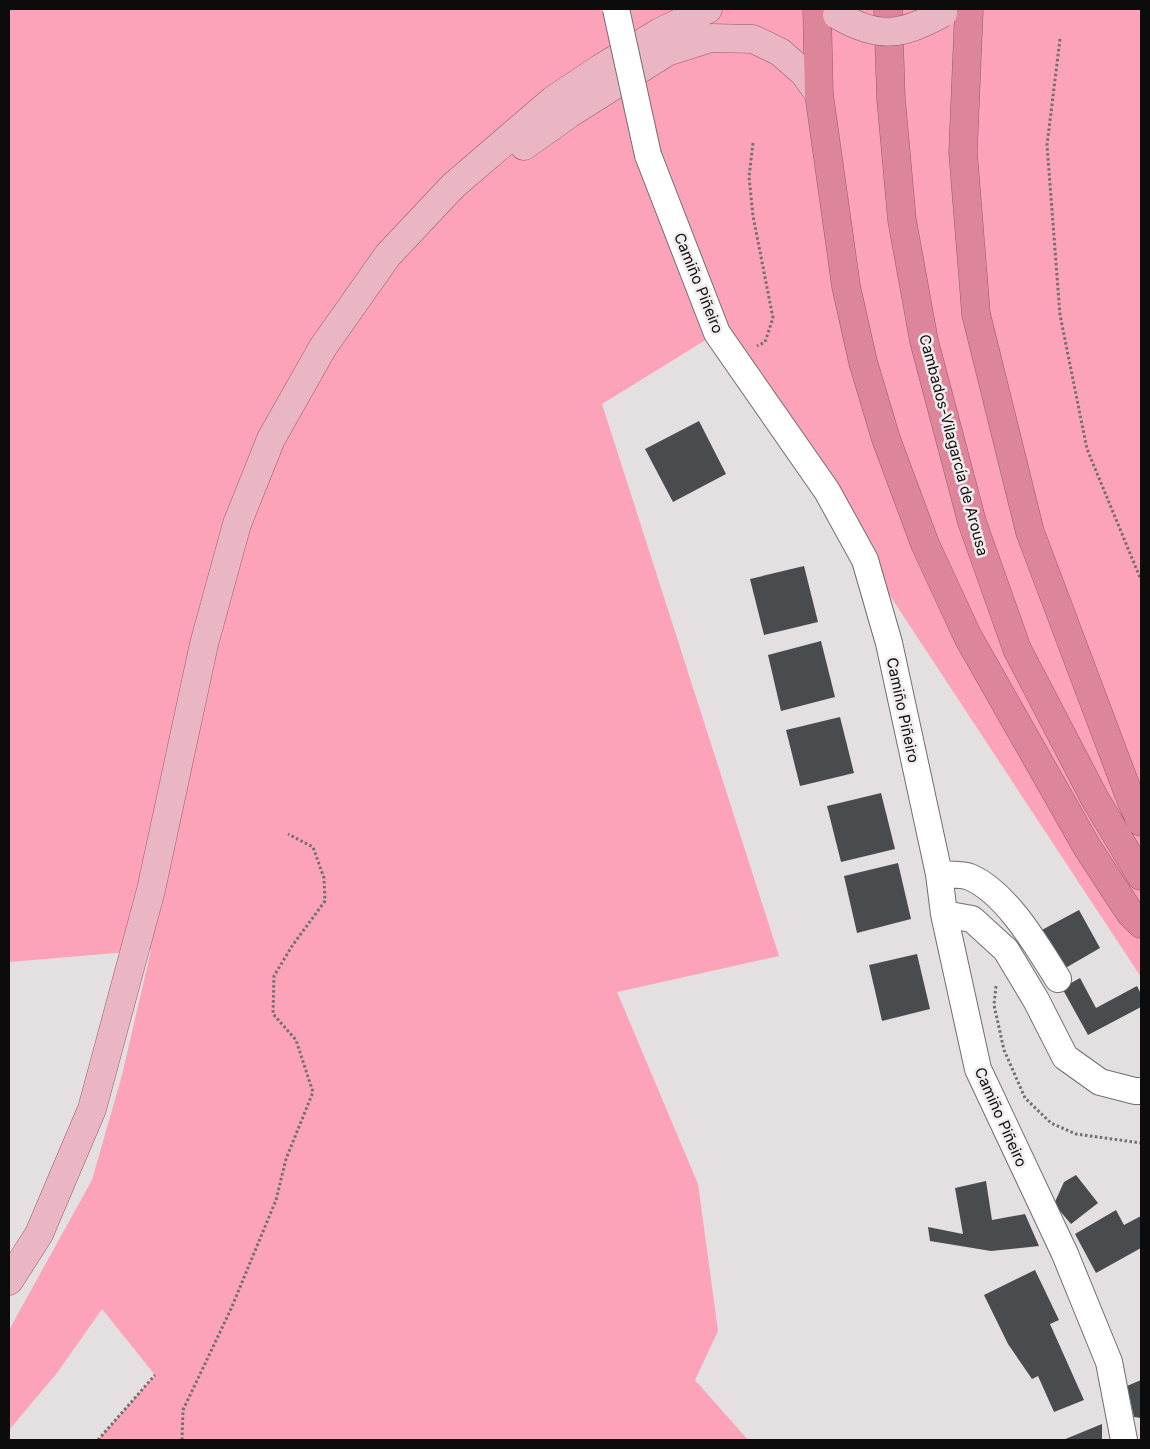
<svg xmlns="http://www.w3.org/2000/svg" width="1150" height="1449" font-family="Inter,sans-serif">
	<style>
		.green { fill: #fca3b9 }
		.building { fill: #494c4e }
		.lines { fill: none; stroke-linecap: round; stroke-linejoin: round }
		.minor-casing { stroke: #726f6f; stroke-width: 28 }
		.major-casing { stroke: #945b69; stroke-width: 29 }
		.highway-casing { stroke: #945b69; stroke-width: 29 }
		.path { stroke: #726f70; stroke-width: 3; stroke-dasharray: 2.5 2.5; stroke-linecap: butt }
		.minor { stroke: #fff; stroke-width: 26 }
		.major { stroke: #eab6c3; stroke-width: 28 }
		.highway { stroke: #dc859b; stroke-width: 28 }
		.minor-bridge-casing { stroke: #726f6f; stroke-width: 28; stroke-linecap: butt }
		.major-bridge-casing { stroke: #945b69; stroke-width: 29; stroke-linecap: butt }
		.minor-bridge { stroke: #fff; stroke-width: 26 }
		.major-bridge { stroke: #eab6c3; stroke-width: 28 }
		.labels { text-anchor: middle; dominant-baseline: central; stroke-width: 5; stroke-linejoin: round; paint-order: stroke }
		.street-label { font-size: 15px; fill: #0d0c0c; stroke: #f1eced }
	</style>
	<rect width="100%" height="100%" fill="#e4dfe0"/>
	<path class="green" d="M9 9H1141V977L717 333 602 404 779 956 617 992 698 1184 718 1331 695 1380 748 1440H98L155 1375 102 1309 57 1373 9 1430V1330L92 1180 122 1075 151 950 9 962Z"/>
	<path class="building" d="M699 421 726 474 673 502 645 449Z
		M804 566 818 622 764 635 750 579Z
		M821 641 835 697 781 711 768 655Z
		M840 717 854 773 800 786 786 730Z
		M881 793 895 849 841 862 827 806Z
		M898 863 911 919 857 933 844 876Z
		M1079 910 1100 948 1062 970 1040 931Z
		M917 954 930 1009 882 1021 869 965Z
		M1080 978 1096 1008 1137 986 1141 994V1007L1088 1035 1062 988Z
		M1076 1175 1098 1203 1071 1224 1054 1204 1064 1182Z
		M986 1181 992 1220 1025 1214 1039 1246 991 1251 930 1241 928 1227 963 1234 955 1188Z
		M1116 1210 1124 1225 1141 1216V1248L1096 1273 1075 1234Z
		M1035 1270 1059 1320 1050 1324 1084 1400 1054 1412 1038 1376 1032 1379 1008 1344 984 1295Z
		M1141 1380V1418L1134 1417 1127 1386Z
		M1102 1424V1440H1063Z"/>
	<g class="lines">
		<g class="minor-casing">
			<path id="minor" d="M648 155 717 333 827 491 865 560 889 643 939 874 944 914 978 1069 1065 1254 1109 1362 1124 1440
				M939 874C948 875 962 874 970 877 1007 893 1037 946 1058 979
				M944 914 972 919 1006 950 1036 1000 1065 1057 1100 1082 1135 1091H1141"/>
		</g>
		<g class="major-casing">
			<path id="major" d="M524 146 569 114 667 52 711 38 753 39 780 52 804 73 819 94
				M9 1281 39 1234 92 1109 151 890 204 644 237 524 271 439 323 347 388 255 453 186 553 100 601 68 660 32 708 9"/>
		</g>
		<g class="highway-casing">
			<path id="highway" d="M817 9 819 94 846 286 863 362 886 439 925 544 968 637 1087 847 1130 913 1141 924
				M888 9 891 99 902 220 924 341 972 522 1017 649 1095 799 1141 876
				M969 9 963 152 976 314 1030 532 1131 800 1141 822"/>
		</g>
		<path class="path" d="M1060 39 1047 145 1060 315 1087 449 1141 580
			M753 143 749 177 753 216 773 318 765 342 757 346
			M996 986 994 1005 1004 1050 1025 1098 1051 1123 1076 1134 1141 1143
			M98 1440 155 1375
			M182 1440 183 1410 231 1309 276 1200 286 1159 313 1092 296 1040 273 1014 274 976 292 946 325 901 324 878 313 847 288 834"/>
		<use href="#minor" class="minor"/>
		<use href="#major" class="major"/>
		<use href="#highway" class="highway"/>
		<g class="minor-bridge-casing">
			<path id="minor-bridge" d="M616 9 648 155"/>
		</g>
		<g class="major-bridge-casing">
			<path id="major-bridge" d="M837 15C880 40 902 35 943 13"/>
		</g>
		<use href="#minor-bridge" class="minor-bridge"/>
		<use href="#major-bridge" class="major-bridge"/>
	</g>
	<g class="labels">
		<g class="street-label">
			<text transform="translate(699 283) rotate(68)">Camiño Piñeiro</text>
			<text transform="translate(954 445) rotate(75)">Cambados-Vilagarcía de Arousa</text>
			<text transform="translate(903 710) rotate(78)">Camiño Piñeiro</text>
			<text transform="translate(1001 1117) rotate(66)">Camiño Piñeiro</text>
		</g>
	</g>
	<rect width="1150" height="1449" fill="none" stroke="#0d0c0c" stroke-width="20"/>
</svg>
